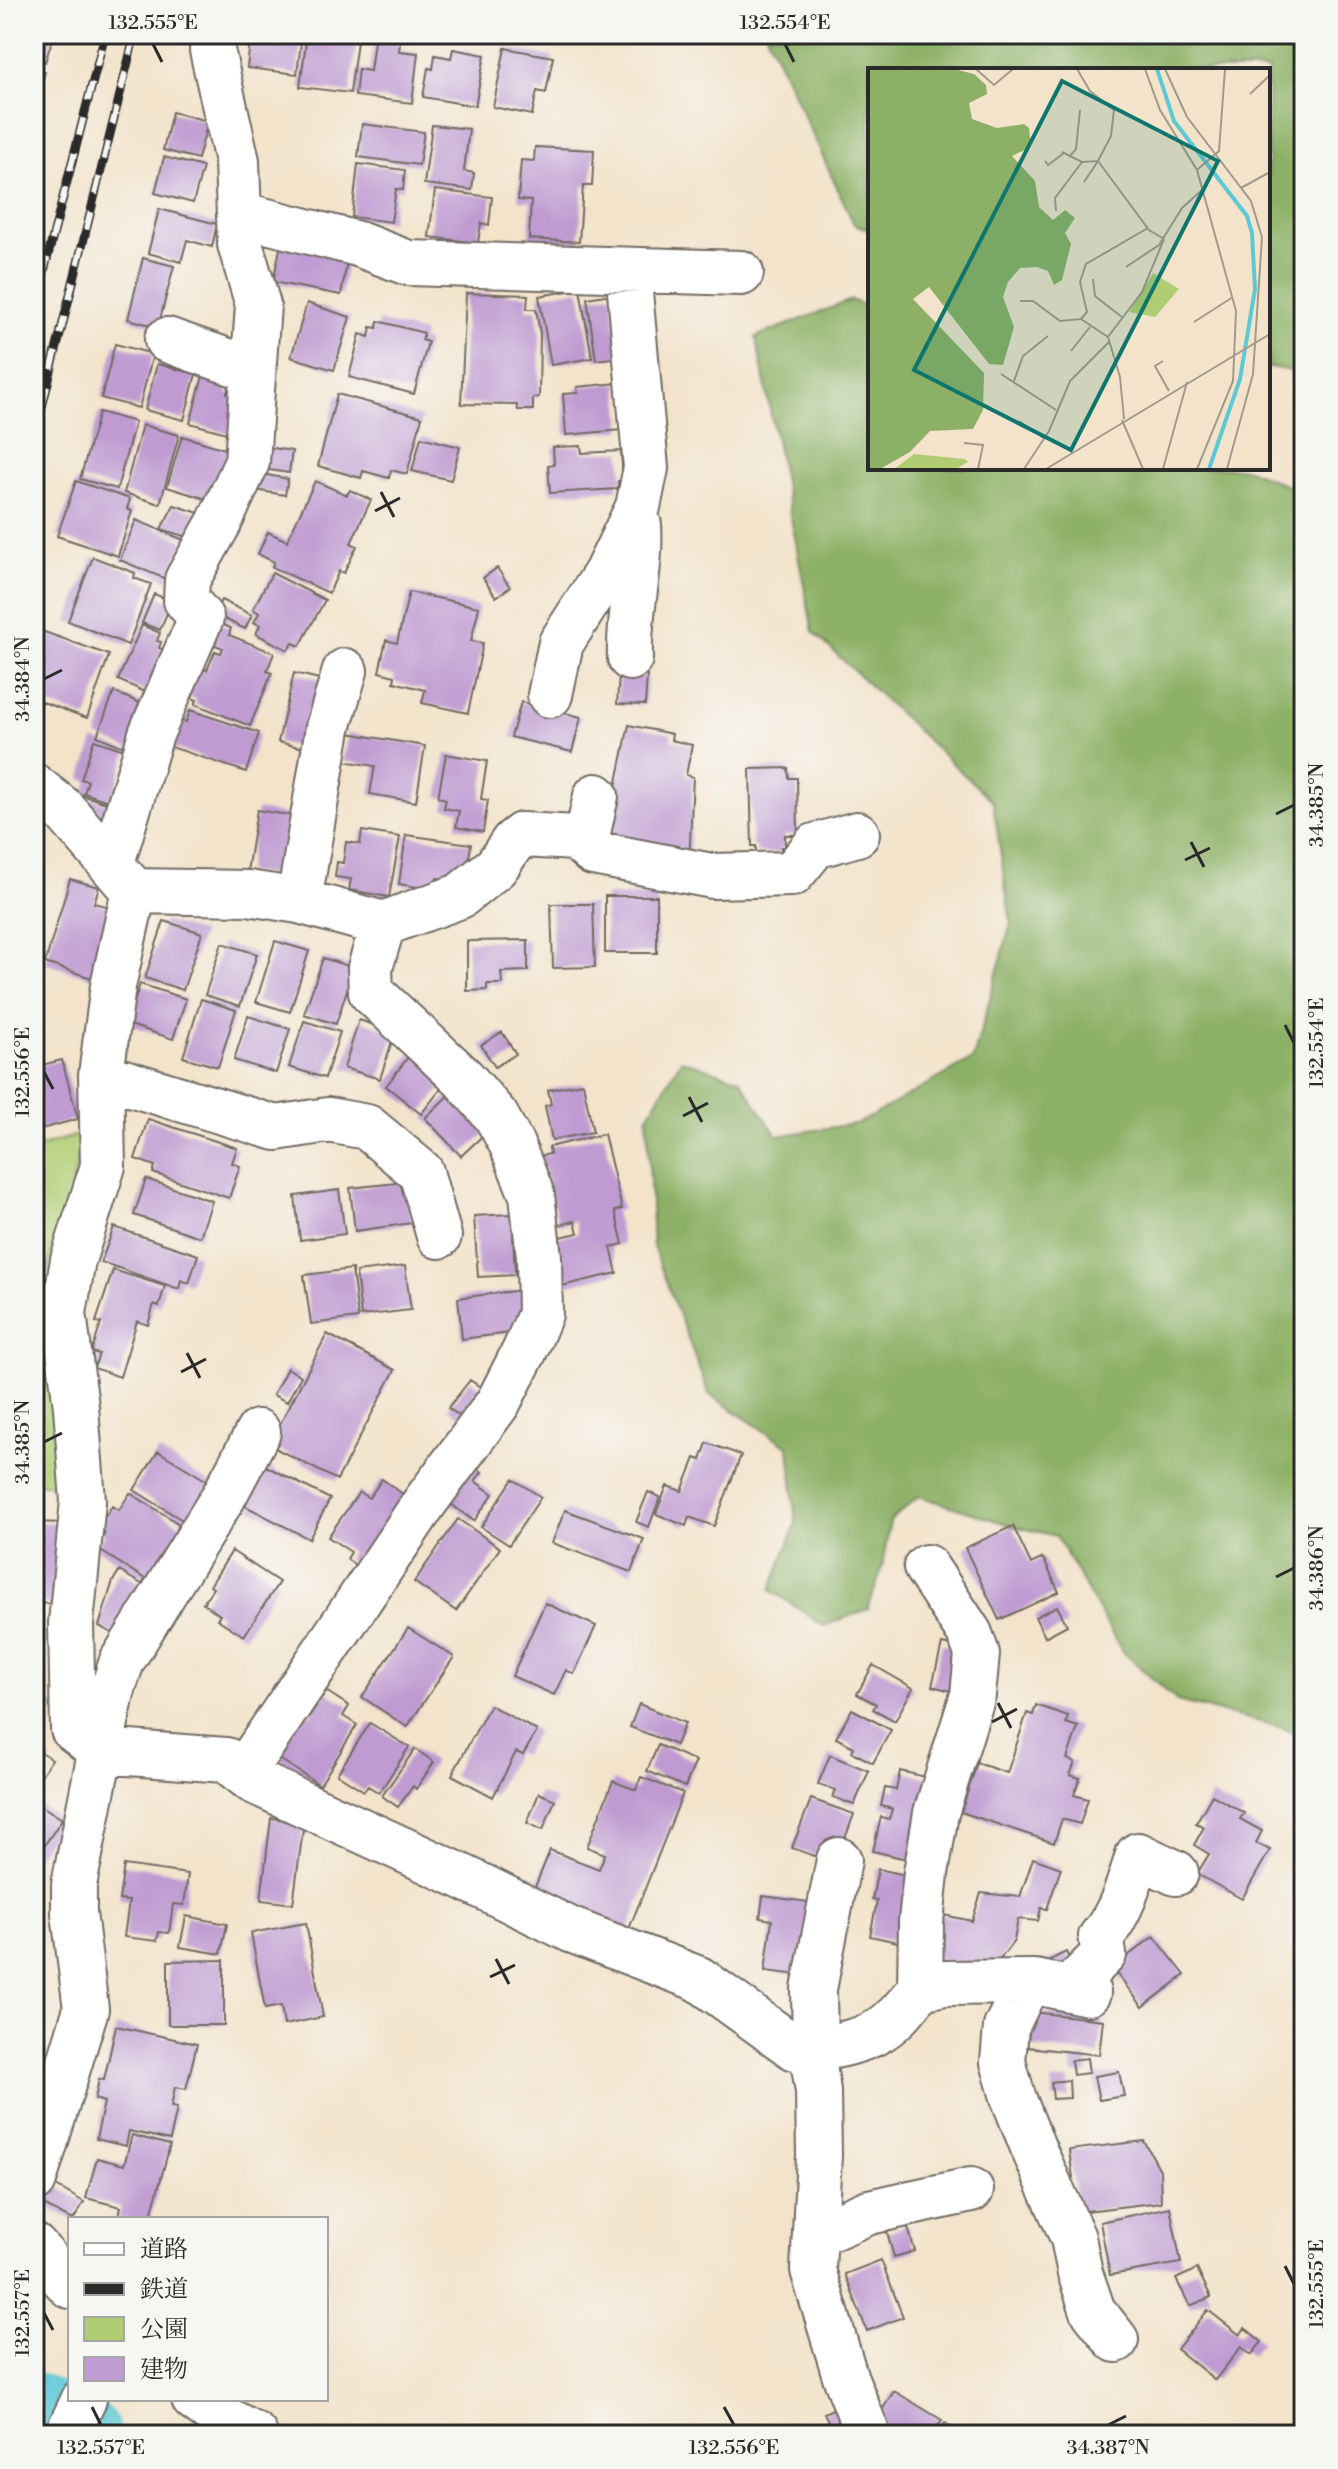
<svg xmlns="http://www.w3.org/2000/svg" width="1338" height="2469" font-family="'Libre Bodoni','Noto Serif JP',serif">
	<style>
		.green { fill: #b1cd73; stroke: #6e7c4f; stroke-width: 2 }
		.forest { fill: #8cb065; stroke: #5c6e48; stroke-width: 2 }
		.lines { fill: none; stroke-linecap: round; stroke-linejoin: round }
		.river { stroke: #5dc8d6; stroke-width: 74 }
		.building { fill: #bf9bd2 }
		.minor-casing { stroke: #716b63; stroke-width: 48 }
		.major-casing { stroke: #716b63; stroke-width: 48 }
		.minor { stroke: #fff; stroke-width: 44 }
		.major { stroke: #fff; stroke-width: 44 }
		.rail-casing { stroke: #2b2b2b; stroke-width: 9 }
		.rail { stroke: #f6f6f2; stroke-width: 6; stroke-dasharray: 18; stroke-linecap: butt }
		.ticks { fill: none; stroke: #2b2b2b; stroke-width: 3 }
		.inset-river { fill: none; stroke: #5dc8d6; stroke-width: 4 }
		.inset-road { fill: none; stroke: #a3998b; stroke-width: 2 }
		.view { fill: #0f766e; fill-opacity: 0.15; stroke: #0f766e; stroke-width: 4 }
		.inset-edge { fill: none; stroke: #2b2b2b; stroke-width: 4 }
		.neatline { fill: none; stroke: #2b2b2b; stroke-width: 3 }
		.ticks-label { font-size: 20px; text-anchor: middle; fill: #2b2b2b }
	</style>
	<rect width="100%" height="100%" fill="#f6f6f2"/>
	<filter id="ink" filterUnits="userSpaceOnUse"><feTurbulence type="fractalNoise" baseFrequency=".0125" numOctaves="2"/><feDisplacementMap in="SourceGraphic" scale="16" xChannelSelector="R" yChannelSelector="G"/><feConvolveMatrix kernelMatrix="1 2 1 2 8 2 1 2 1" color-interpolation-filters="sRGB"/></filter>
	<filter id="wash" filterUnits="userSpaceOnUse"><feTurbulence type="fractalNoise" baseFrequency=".006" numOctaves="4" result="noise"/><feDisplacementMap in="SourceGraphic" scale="32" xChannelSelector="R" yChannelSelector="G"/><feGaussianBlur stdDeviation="1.8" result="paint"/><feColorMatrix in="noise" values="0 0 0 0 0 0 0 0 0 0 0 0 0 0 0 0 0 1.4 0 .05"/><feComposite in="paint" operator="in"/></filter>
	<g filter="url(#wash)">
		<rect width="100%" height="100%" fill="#f3e3cb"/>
		<path class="green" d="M82 1134 70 1200 52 1250 43 1295 64 1452 55 1485 34 1483V1148Z"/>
		<path class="forest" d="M766 34H1304V373L1268 367V70H870V230L854 224Z
			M851 300 870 308V468H1245L1304 493V1737L1284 1728 1177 1701 1122 1651 1056 1536 1013 1526 919 1496 890 1521 882 1568 868 1609 824 1626 771 1590 796 1524 789 1447 709 1394 653 1247 647 1118 681 1060 740 1079 777 1136 859 1123 973 1059 1011 923 993 802 813 632 756 337Z"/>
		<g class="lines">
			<path class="river" d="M34 2409 84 2435"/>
		</g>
		<g id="blocks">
			<path class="building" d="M34 34H54L45 62 34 59Z
				M251 34H302L297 74 247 68Z
				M307 34H358L350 93 300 87Z
				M375 34H401L399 51 418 53 412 103 355 96 358 69 370 71Z
				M505 48 553 57 546 93 537 91 532 115 493 107Z
				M453 49 485 55 475 106 423 97 428 68 433 69 435 55 451 58Z
				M34 68 45 72 35 106H34Z
				M172 112 208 121 198 159 163 150Z
				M362 124 424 132 419 165 358 157Z
				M432 125 469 129 464 171 474 173 472 190 424 184Z
				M535 147 594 150 592 186H583L579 242 529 239 531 201 518 200 521 160 534 161Z
				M164 157 203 167 193 203 155 193Z
				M358 164 405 170 403 190 396 189 391 222 352 217Z
				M435 190 492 197 489 225 481 223 478 243 429 237Z
				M159 209 217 224 212 247 187 240 181 262 148 253Z
				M281 244 348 256 341 295 273 282Z
				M143 258 174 266 158 327 128 319Z
				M580 289 592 358 551 365 539 296Z
				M466 293 528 295 527 309H536L540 333 539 397 533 398V410H518L517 405 461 404Z
				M611 294 620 357 596 360 587 298Z
				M307 303 350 317 334 370 291 357Z
				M378 321 424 333 422 340 428 342 414 394 349 377 360 334 369 337 371 327 377 328Z
				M115 344 153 354 139 408 101 398Z
				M157 364 196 374 184 420 145 410Z
				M203 376 230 383 227 393 234 395 230 434 190 423Z
				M618 383 622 430 566 435 563 394 578 393 577 387Z
				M337 394 422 417 407 474 391 470 389 478 363 471 361 478 318 466Z
				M99 412 135 422 117 489 80 479Z
				M142 425 179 435 160 504 124 493Z
				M182 436 235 452 213 501 167 487Z
				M421 437 460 447 451 480 412 471Z
				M581 446 582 453 621 451 623 481H618V489L550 493 548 465 554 464 553 447Z
				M266 447 292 451 289 473 263 469Z
				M257 473 288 479 285 495 255 490Z
				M76 481 130 499 127 509 132 511 118 556 57 536Z
				M315 481 347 495 350 490 371 500 351 543 357 546 344 573 339 571 329 593 272 567 274 562 258 554 268 532 287 541Z
				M174 505 199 513 191 538 161 529Z
				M136 520 184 540 168 580 120 560Z
				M93 557 135 573 134 578 151 584 128 645 68 621Z
				M497 568 510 587 496 597 483 578Z
				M272 573 325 600 300 646 293 643 288 650 256 634 260 625 254 622 259 613 253 609Z
				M409 592 479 607 471 641 483 643 468 713 422 703 425 690 394 682 395 676 379 672 386 640 397 643Z
				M154 594 172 601 160 630 142 623Z
				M221 600 252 615 245 629 214 614Z
				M210 620 231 628 229 635 274 653 267 671 272 673 250 726 195 704 197 700 187 696 199 667 207 670 215 651 221 653 223 648 202 640Z
				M142 625 160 633 157 641 161 642 159 648 171 653 152 695 118 680Z
				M36 629 109 655 87 718 34 699Z
				M294 673 328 681 312 750 278 742Z
				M619 674 647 676 645 705 617 704Z
				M114 692 145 705 134 751 97 736Z
				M521 702 581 717 572 752 511 737Z
				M190 710 259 733 246 772 165 745 175 718 186 722Z
				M629 725 672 734 671 740 692 745 686 775 693 777 689 865 594 844 612 805Z
				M348 733 425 746 416 802 370 794 375 766 343 761Z
				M94 740 128 751 111 802 84 793 88 781 81 779Z
				M446 754 487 761 481 799 488 800 483 832 456 827 459 811 444 808 446 799 438 797Z
				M788 768 789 778H797L798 835H785V847H781L782 853H756V846H752L750 769Z
				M82 795 122 808 115 831 81 799Z
				M257 810 301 817 291 878 247 872Z
				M362 831 400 837 389 897 349 890 351 879 335 877 337 862 343 863 346 842 360 844Z
				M406 835 471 844 467 874 454 880 437 878 435 890 399 884Z
				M70 879 99 887 94 903 114 908 92 978 45 963Z
				M605 896H657V953H605Z
				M551 904H593L595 967 553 968Z
				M164 921 202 933 183 990 145 978Z
				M528 940V971L501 972 502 984H487V990L467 991V941Z
				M275 941 309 951 290 1012 256 1002Z
				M222 943 257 954 240 1006 205 995Z
				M323 958 354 968 336 1024 304 1014Z
				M140 984 186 999 173 1039 127 1024Z
				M201 999 236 1010 218 1067 183 1057Z
				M248 1016 290 1029 276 1073 234 1060Z
				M359 1020 395 1032 380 1079 344 1068Z
				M304 1021 340 1032 325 1078 289 1067Z
				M502 1032 516 1054 495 1067 481 1045Z
				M412 1052 448 1080 421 1114 386 1086Z
				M62 1060 78 1119 34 1131V1067Z
				M583 1083 593 1132 552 1140 545 1106 551 1104 548 1090Z
				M456 1088 493 1126 461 1156 425 1118Z
				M148 1119 237 1148 232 1163 240 1166 229 1198 153 1173 155 1166 135 1159Z
				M604 1134 622 1209 615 1211 623 1244 611 1247 617 1273 553 1288 542 1241 578 1233 575 1221 559 1225 540 1156 550 1154 549 1147Z
				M146 1179 212 1201 200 1237 134 1215Z
				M406 1182 412 1223 355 1231 350 1188Z
				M339 1190 345 1234 300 1240 295 1196Z
				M512 1214 515 1275 478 1277 474 1216Z
				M114 1227 198 1255 189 1283 181 1280 179 1289 101 1262Z
				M405 1266 411 1310 361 1316 356 1272Z
				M352 1269 358 1318 311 1324 304 1275Z
				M113 1270 165 1286 159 1306 154 1304 148 1325 137 1321 120 1377 94 1368 99 1354 92 1352 101 1323 96 1322Z
				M522 1290 526 1331 462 1339 458 1298Z
				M327 1334 395 1370 337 1480 269 1445Z
				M287 1368 301 1376 287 1402 273 1395Z
				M470 1380 492 1395 471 1424 448 1408Z
				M707 1443 741 1455 714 1526 689 1517 686 1526 656 1514 667 1486 682 1491 695 1458 701 1460Z
				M158 1451 212 1484 187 1523 134 1490Z
				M466 1460 482 1472 475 1481 493 1494 474 1521 440 1496Z
				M256 1461 330 1499 309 1539 234 1500Z
				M382 1479 411 1500 363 1571 347 1559 351 1552 328 1537 359 1492 369 1498Z
				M513 1479 541 1497 509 1545 481 1527Z
				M648 1492 660 1497 649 1527 636 1522Z
				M130 1493 184 1527 150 1582 96 1548 105 1533 97 1529 112 1506 119 1510Z
				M565 1510 644 1539 631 1572 552 1543Z
				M458 1519 500 1548 456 1611 414 1582Z
				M34 1522 62 1523 60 1604 34 1603Z
				M1013 1526 1031 1564 1043 1558 1059 1592 999 1620 965 1548Z
				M232 1551 279 1582 244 1636 217 1619 220 1615 203 1603 213 1588 210 1586Z
				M119 1571 150 1589 119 1637 99 1626 113 1581Z
				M545 1603 596 1626 574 1674 566 1670 554 1695 512 1676Z
				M1057 1606 1067 1625 1045 1637 1035 1617Z
				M408 1628 454 1657 407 1727 362 1697Z
				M942 1644 967 1649 963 1694 932 1686Z
				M873 1665 913 1688 895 1721 873 1709 876 1704 857 1694Z
				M326 1691 349 1706 343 1716 357 1725 320 1785 278 1758 302 1709 310 1715Z
				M639 1704 685 1723 676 1745 630 1727Z
				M490 1705 537 1731 523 1755 516 1752 493 1797 452 1775Z
				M1036 1705 1068 1716 1066 1723 1078 1727 1067 1759 1075 1762 1070 1775 1080 1778 1074 1795 1088 1799 1080 1824 1062 1819 1054 1843 961 1812 977 1763 1007 1773 1027 1713 1033 1715Z
				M852 1709 891 1730 873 1763 852 1752 854 1747 836 1738Z
				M370 1723 409 1747 379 1793 368 1786 364 1791 337 1774Z
				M658 1745 696 1761 685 1787 647 1771Z
				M34 1748 52 1759 34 1786Z
				M415 1749 434 1762 416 1789 413 1786 398 1807 382 1796Z
				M830 1755 869 1771 854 1805 833 1797 836 1790 818 1784Z
				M900 1771 934 1779 915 1861 873 1851 881 1817 889 1819 892 1809 881 1806 885 1788 896 1790Z
				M641 1777 683 1793 629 1929 533 1892 550 1850 599 1869 605 1854 587 1847 613 1781 636 1790Z
				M539 1793 555 1800 543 1830 527 1823Z
				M1212 1795 1244 1813 1240 1819 1262 1831 1256 1843 1270 1850 1242 1899 1197 1874 1209 1854 1194 1845 1204 1827 1196 1823Z
				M811 1799 854 1814 842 1847 826 1860 792 1848Z
				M34 1801 62 1819 34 1861Z
				M271 1818 304 1822 293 1904 261 1900Z
				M1033 1858 1061 1868 1047 1909 1041 1908 1038 1921 1018 1919 1014 1941 993 1968 930 1958 939 1914 972 1921 981 1893 1020 1897Z
				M124 1865 188 1874 184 1905 173 1904 169 1933 159 1932 157 1941 124 1937 129 1901 119 1900Z
				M878 1869 920 1878 907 1944 870 1936 877 1901 872 1900Z
				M763 1896 817 1903 807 1976 765 1971 772 1920 760 1918Z
				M186 1916 227 1924 221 1954 180 1947Z
				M306 1923 323 2017 284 2025 281 2006 265 2009 251 1933Z
				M1154 1936 1185 1975 1143 2007 1112 1968Z
				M1066 1952 1073 1966 1057 1975 1050 1960Z
				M224 1960V2025H168V1961Z
				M1032 2012 1103 2020 1099 2055 1027 2047Z
				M116 2026 197 2044 186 2089 175 2087 171 2107 177 2108 170 2140 129 2131 126 2146 96 2139 104 2102 95 2099 99 2079 104 2080Z
				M1087 2058 1089 2073 1073 2075 1071 2060Z
				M1119 2072 1124 2096 1099 2100 1094 2076Z
				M1069 2080 1070 2098 1053 2099 1051 2082Z
				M132 2135 170 2145 150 2219H118L121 2207 86 2198 97 2158 124 2165Z
				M1144 2141 1160 2170 1161 2202 1078 2212 1069 2150Z
				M49 2182 84 2202 74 2219H70L38 2202Z
				M1170 2207 1181 2263 1110 2275 1100 2222Z
				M907 2225 915 2251 894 2257 887 2232Z
				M881 2260 903 2317 867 2331 845 2274Z
				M1197 2269 1211 2297 1190 2306 1176 2279Z
				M1208 2310 1240 2335 1245 2328 1262 2342 1251 2355 1241 2347 1215 2380 1177 2349Z
				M894 2391 942 2420 933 2435H897L875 2421Z
				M843 2404 853 2424 834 2433 824 2413Z
				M945 2423 965 2435H937Z"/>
		</g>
	</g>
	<g filter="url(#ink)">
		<use href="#blocks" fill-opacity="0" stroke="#716b63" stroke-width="2"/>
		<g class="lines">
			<g class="minor-casing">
				<path id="minor" d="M239 214 358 244 408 263 741 273
					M167 340 253 370
					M630 658C628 612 642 569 639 525
					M550 695 561 643 606 573 638 507 646 468 628 270
					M34 786 63 809 134 891 113 986 101 1075 103 1166 73 1260 64 1313 76 1407 83 1501 71 1623 73 1729 101 1751 226 1760 253 1781 463 1877 571 1930 699 1979 795 2048 815 2050 814 2066 818 2091 819 2155 813 2270 846 2379 868 2435
					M585 846 596 796
					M112 863 151 734 201 618 186 600 187 580 219 523 247 462 258 305 240 244 237 161 212 50 213 34
					M134 891 248 893 299 901 383 924 460 896 496 867 513 842 522 835 576 838 593 853 712 876 792 874 815 846 857 834
					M299 901 328 728 345 671
					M101 1075 276 1128 328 1120 367 1127 421 1172 439 1236
					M243 1773 425 1502 498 1403 525 1350 540 1314 539 1257 532 1195 512 1145 496 1116 463 1078 371 992 370 968 383 924
					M839 1860 814 1989 815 2050C870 2039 887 2035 920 1988L945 1983 1035 1982 1088 1993
					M1028 1982 1006 2027 1003 2062 1013 2097 1034 2150 1073 2238 1080 2273 1093 2311 1116 2340
					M920 1988 921 1922 926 1873 936 1813 973 1695 977 1654 970 1634 926 1567
					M1069 1989 1104 1954 1101 1937C1121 1913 1129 1885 1138 1855L1176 1873
					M34 2180 86 2009 74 1913V1885L112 1692 122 1661 224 1496 258 1432
					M815 2235 869 2212 971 2190
					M67 2435 84 2399"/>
			</g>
			<g class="major-casing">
				<path id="major" d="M34 2246 70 2286
					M194 2399 212 2412 255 2435"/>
			</g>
			<use href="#minor" class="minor"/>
			<use href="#major" class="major"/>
			<g class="rail-casing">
				<path id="rail" d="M34 310 105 34
					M34 439 135 34"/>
			</g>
			<use href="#rail" class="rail"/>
		</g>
	</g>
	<path class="ticks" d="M153 44 162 62M785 44 794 62M381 492 394 517M375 511 400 498M44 679 62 670M1276 814 1294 805M1191 842 1204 867M1185 860 1210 848M1285 1025 1294 1043M44 1072 53 1089M689 1097 702 1122M683 1116 708 1103M187 1353 200 1378M181 1372 206 1359M44 1442 62 1433M1276 1577 1294 1568M998 1703 1011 1728M992 1722 1017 1709M496 1959 509 1984M490 1977 515 1965M1285 2266 1294 2284M44 2313 53 2330M92 2407 101 2425M724 2407 734 2425M1108 2425 1126 2416"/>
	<g transform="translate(868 68)">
		<rect width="402" height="402" fill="#f3e3cb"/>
		<path d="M285 205 311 221 287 249 261 244ZM46 386 97 391 100 394 88 401H26Z" fill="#b1cd73"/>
		<path d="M0 1H86L106 6 118 17 119 26 101 35 104 51 129 60 156 56 161 60 163 79 144 88 167 113 171 139 185 152 197 142 207 150 197 165 203 176 194 212 186 217 180 203 169 199 152 200 140 214 135 229 146 259 135 297 121 296 61 219 45 231 116 305 115 342 105 361 62 363 42 384 12 401H0Z" fill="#8cb065"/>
		<path class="inset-river" d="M289 1 306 53 379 148 384 165 387 221 372 311 341 401"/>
		<path class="inset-road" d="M108 1 126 17 145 1M209 1 222 23 246 42 243 68 230 93 281 162 296 171M277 1 292 42 329 102 368 243 365 313 329 401M297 1 319 49 383 133 394 169 385 306 359 401M382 26 402 7M194 84 214 94 230 93 216 114M201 89 208 81 212 42M177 93 180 97 196 85M329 102 351 83 357 1M373 120 402 104M188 143 187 130 214 94M258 199 291 177 314 140 334 122M225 211 227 228 255 250M152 233H165L192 253 213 251 240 269M213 251 219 244 212 214 218 196 280 160M326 254 365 229M203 283 222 259M295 293 287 298 301 323M133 306 188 342M146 313 155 288 180 268M256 351 252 309 240 269 274 224 296 171M254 352 275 401M151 353 177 371M96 375 115 377 110 401M156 401 181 363 202 313 241 274M178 401 402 266M295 401 319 314"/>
		<path class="view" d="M194 13 350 93 203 382 46 302Z"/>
		<rect width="402" height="402" class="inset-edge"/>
	</g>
	<rect width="1338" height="2469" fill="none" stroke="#f6f6f2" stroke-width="88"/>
	<rect x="68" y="2217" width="260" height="184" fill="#f6f6f2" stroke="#a5a5a2" stroke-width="2"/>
	<rect x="84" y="2243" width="40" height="12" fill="#ffffff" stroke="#a5a5a2" stroke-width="2"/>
	<text x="140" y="2257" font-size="24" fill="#2b2b2b">道路</text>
	<rect x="84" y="2283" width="40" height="12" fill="#2b2b2b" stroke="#a5a5a2" stroke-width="2"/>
	<text x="140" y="2297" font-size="24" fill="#2b2b2b">鉄道</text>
	<rect x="84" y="2317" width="40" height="24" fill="#b1cd73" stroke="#a5a5a2" stroke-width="2"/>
	<text x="140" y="2337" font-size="24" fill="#2b2b2b">公園</text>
	<rect x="84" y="2357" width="40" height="24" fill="#bf9bd2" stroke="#a5a5a2" stroke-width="2"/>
	<text x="140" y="2377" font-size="24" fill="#2b2b2b">建物</text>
	<rect x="44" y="44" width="1250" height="2381" class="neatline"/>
	<g class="ticks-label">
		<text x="153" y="29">132.555°E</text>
		<text x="785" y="29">132.554°E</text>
		<text transform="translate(22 679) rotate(-90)" y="7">34.384°N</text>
		<text transform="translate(1316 805) rotate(-90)" y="7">34.385°N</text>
		<text transform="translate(1316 1043) rotate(-90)" y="7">132.554°E</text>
		<text transform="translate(22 1072) rotate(-90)" y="7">132.556°E</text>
		<text transform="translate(22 1442) rotate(-90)" y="7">34.385°N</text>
		<text transform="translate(1316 1568) rotate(-90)" y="7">34.386°N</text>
		<text transform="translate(1316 2284) rotate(-90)" y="7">132.555°E</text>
		<text transform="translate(22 2313) rotate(-90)" y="7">132.557°E</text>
		<text x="101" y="2454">132.557°E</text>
		<text x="734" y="2454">132.556°E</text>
		<text x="1108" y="2454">34.387°N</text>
	</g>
</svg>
